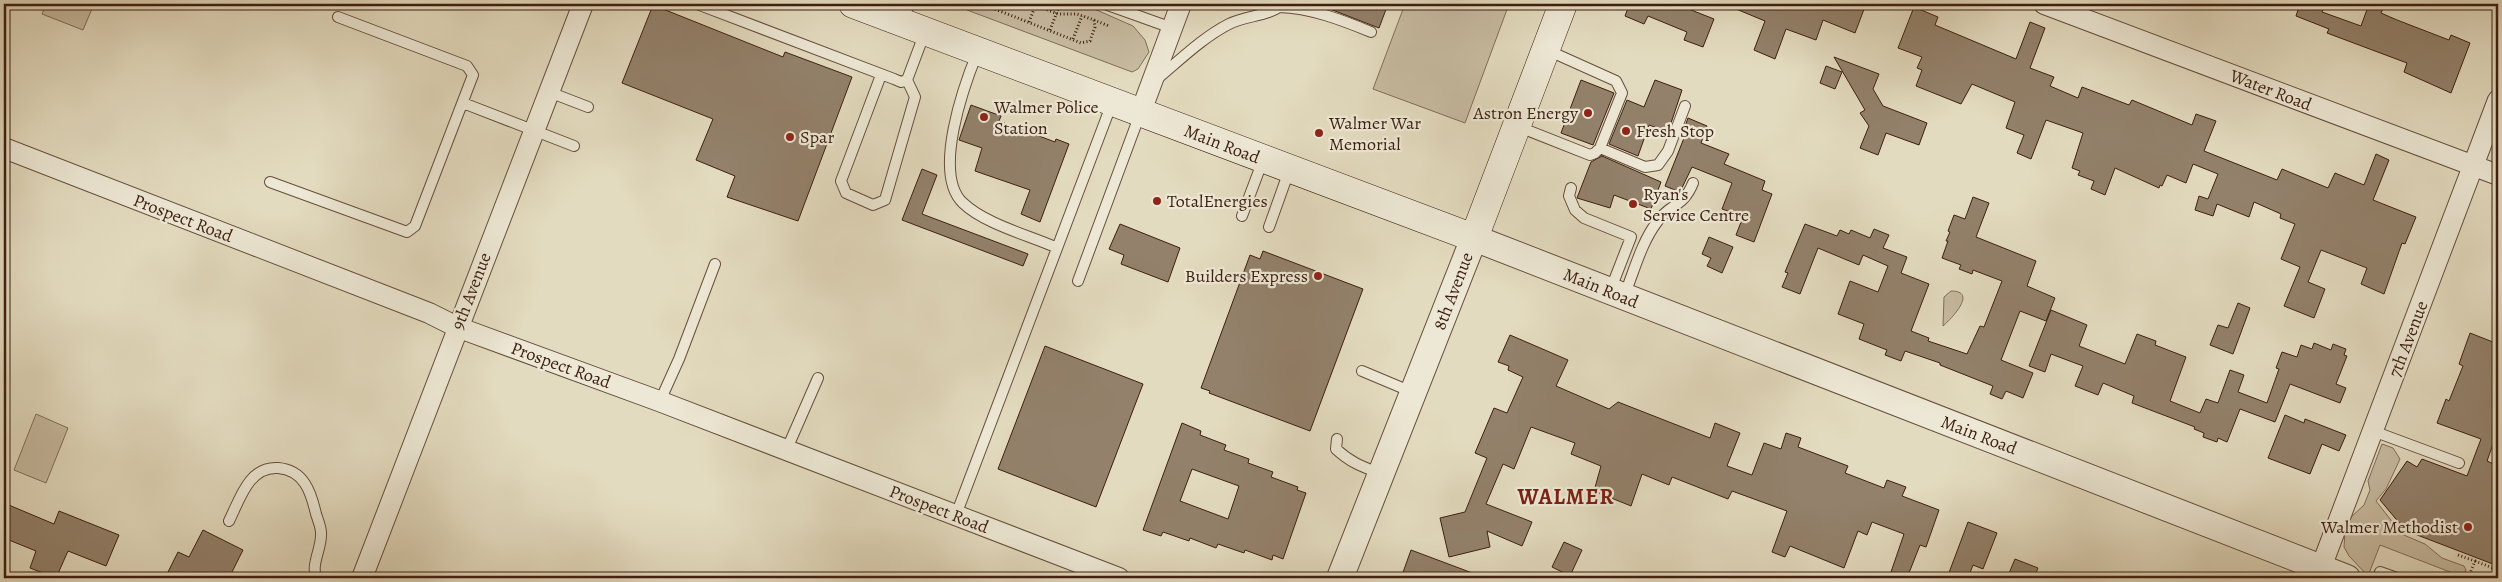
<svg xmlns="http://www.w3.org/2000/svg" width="2502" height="582" font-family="Alegreya,serif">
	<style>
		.green { fill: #c7bba1; stroke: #826d58 }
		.building { fill: #93816b; stroke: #3d1f10; fill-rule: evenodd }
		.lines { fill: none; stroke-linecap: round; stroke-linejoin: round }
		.service-casing { stroke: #664e3c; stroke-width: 12 }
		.minor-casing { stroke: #664e3c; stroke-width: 22 }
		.tertiary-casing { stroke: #664e3c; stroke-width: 28 }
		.secondary-casing { stroke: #3d1f10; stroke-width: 29 }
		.path { stroke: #3d1f10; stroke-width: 3; stroke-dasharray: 1 2.5; stroke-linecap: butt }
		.service { stroke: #ede8d5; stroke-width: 10 }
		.minor { stroke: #ede8d5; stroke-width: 20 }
		.tertiary { stroke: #ede8d5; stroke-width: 26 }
		.secondary { stroke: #ede8d5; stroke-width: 28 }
		.poi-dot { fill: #8f2418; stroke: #ede8d5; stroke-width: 2 }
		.labels { text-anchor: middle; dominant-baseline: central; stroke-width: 4.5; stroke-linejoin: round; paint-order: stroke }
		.street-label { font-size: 18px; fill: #3d1f10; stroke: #ede8d5 }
		.poi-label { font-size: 18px; fill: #3d1f10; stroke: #ede8d5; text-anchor: start }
		.district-label { font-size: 22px; font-weight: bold; letter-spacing: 1px; fill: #7a1f14; stroke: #ede8d5 }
	</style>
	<rect width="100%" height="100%" fill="#e3dbbf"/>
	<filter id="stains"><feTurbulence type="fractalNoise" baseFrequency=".004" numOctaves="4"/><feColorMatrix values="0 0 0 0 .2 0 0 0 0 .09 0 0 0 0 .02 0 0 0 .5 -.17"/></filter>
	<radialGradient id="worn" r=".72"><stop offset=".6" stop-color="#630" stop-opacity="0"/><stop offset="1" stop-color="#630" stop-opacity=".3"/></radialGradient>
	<path class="green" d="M46 4H94L83 30 42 14Z
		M960 4H1083L1133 26 1145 40 1149 52 1138 69 1132 72 967 10Z
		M1405 4H1509L1465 123 1373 89Z
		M1951 291C1979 291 1950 320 1943 326L1944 297Z
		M36 414 68 428 46 483 14 470Z
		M2382 444 2393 448 2400 459 2386 489 2376 501 2394 524 2392 530 2425 544 2442 558 2464 566 2466 570 2463 577 2380 545 2368 576 2349 556 2344 547 2345 532 2349 519 2364 505 2370 490 2368 481Z"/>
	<path class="building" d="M1317 4H1388L1379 28Z
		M1619 4H1676L1714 19 1703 47 1684 40 1687 32 1648 16 1644 24 1625 16 1628 8Z
		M1724 4H1866L1855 33 1823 20 1816 40 1786 29 1775 59 1754 50 1765 21Z
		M2300 4H2325L2322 12 2361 26 2369 4H2385L2381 13 2397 20 2449 40 2451 35 2470 43 2451 93 2404 72 2407 63 2327 33 2329 29 2296 16Z
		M653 5 783 57 785 52 852 77 798 221 727 197 735 176 696 160 713 119 622 83Z
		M1914 7 1938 17 1935 25 2016 59 2030 22 2045 28 2030 68 2054 77 2050 86 2078 98 2082 87 2129 105 2132 100 2192 125 2196 114 2216 121 2204 151 2277 180 2282 169 2328 188 2335 173 2364 185 2376 154 2389 160 2373 200 2416 217 2405 244 2402 243 2384 294 2361 284 2367 268 2321 250 2308 282 2325 289 2314 318 2284 306 2300 267 2281 259 2295 224 2280 218 2281 214 2254 202 2249 217 2217 204 2213 216 2195 210 2199 196 2208 199 2218 174 2193 164 2186 183 2167 175 2162 186 2160 185 2159 188 2115 168 2105 195 2091 189 2094 181 2078 175 2080 171 2072 168 2083 133 2046 120 2031 159 2017 153 2024 135 2006 128 2015 102 1972 84 1961 104 1916 86 1922 70 1917 68 1922 57 1898 48Z
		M1834 57 1879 74 1873 89 1883 106 1927 123 1919 145 1886 133 1878 155 1860 148 1869 126 1860 113 1865 110Z
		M1826 66 1842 72 1835 89 1820 83Z
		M1581 80 1614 93 1593 145 1561 133Z
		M1655 80 1682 90 1668 132 1649 125 1638 156 1609 144 1627 100 1644 107Z
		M971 105 1001 116 999 121 1055 142 1056 139 1069 144 1040 222 1021 214 1030 190 975 171 982 148 959 140Z
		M1688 118 1707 126 1701 143 1729 154 1724 164 1765 181 1762 190 1772 194 1754 242 1736 235 1743 217 1722 209 1732 183 1692 167 1680 192 1665 186 1684 138 1681 137Z
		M1602 156 1661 182 1651 209 1614 195 1610 208 1577 198 1591 162Z
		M922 169 937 175 922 214 1028 254 1023 266 902 220Z
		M1973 197 1989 203 1976 237 2036 261 2027 286 2055 298 2046 321 2020 311 2001 360 2033 373 2023 398 2006 391 2002 399 1990 394 1993 386 1940 365V363L1905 351 1901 361 1885 355 1887 350 1859 339 1864 324 1838 314 1850 281 1878 292 1888 266 1863 255 1859 265 1818 248 1800 294 1782 287 1788 273 1785 272 1805 224 1837 236 1840 230 1849 234 1851 230 1870 238 1874 229 1889 235 1883 248 1907 257 1901 273 1929 284 1911 331 1929 338 1928 341 1967 354 1980 326 1984 327 2002 281 1973 270 1972 274 1959 269 1961 265 1942 258 1948 241H1946L1950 232 1948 231 1954 215 1965 219Z
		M1120 224 1180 248 1168 282 1121 264 1124 255 1109 249Z
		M1709 237 1733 247 1722 273 1707 266 1711 258 1702 254Z
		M1263 251 1363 289 1310 431 1209 393 1210 391 1201 388 1250 255 1260 259Z
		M2238 303 2250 308 2233 354 2210 345 2218 325 2228 328Z
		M2051 310 2087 325 2079 346 2125 364 2137 334 2156 341 2155 345 2186 357 2170 401 2200 413 2206 399 2218 403 2230 370 2244 375 2238 392 2267 403 2279 369 2276 368 2282 352 2297 357 2301 345 2312 349 2314 343 2331 350 2333 344 2346 349 2344 355 2347 356 2336 384 2346 388 2340 403 2290 384 2275 422 2240 409 2227 442 2218 438 2217 442 2203 437 2204 433 2194 429 2195 427 2132 403 2134 396 2103 383 2098 395 2075 386 2083 366 2051 354 2045 372 2029 366Z
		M2470 333 2498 344V430L2487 461 2498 466V566L2399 528 2401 525 2380 500 2407 461 2417 467 2422 459 2467 476 2481 439 2437 423 2446 399 2449 401 2463 366 2459 364Z
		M1510 335 1568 360 1556 386 1609 409 1618 402 1710 438 1715 423 1740 433 1727 466 1752 475 1764 443 1781 449 1786 433 1801 438 1798 447 1848 466 1845 473 1884 488 1887 480 1906 487 1902 496 1939 510 1926 547 1920 545 1907 578 1890 575 1904 534 1872 522 1867 535 1858 531 1844 568 1790 546 1785 557 1772 552 1787 511 1732 491 1728 499 1672 477 1669 485 1642 474 1631 506 1594 491 1601 466 1571 454 1575 443 1531 427 1514 469 1503 464 1486 504 1532 522 1522 546 1487 531 1490 547 1449 557 1440 518 1465 512 1487 458 1475 453 1494 408 1507 413 1523 377 1508 370 1509 366 1498 362Z
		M1045 346 1143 384 1096 507 998 469Z
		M2285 415 2304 423 2305 419 2346 435 2339 451 2322 444 2310 474 2268 458Z
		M1182 423 1201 431 1200 435 1226 445 1224 450 1249 459 1248 463 1273 472 1271 477 1298 487 1297 490 1306 493 1283 559 1273 555 1272 560 1245 550 1244 553 1218 544 1216 548 1190 538 1189 541 1163 532 1161 536 1143 530ZM1192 469 1239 486 1228 519 1180 501Z
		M4 503 54 524 59 511 119 535 106 566 68 551 56 578 30 568 36 551 4 538Z
		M1968 522 1997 533 1983 569 1973 565 1968 578H1947Z
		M203 530 243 550 229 578H165L178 552 189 557Z
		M1564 542 1582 550 1570 576 1552 567Z
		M1411 550 1483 577V578H1401Z
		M2015 559 2038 568 2034 578H2007Z"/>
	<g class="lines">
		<g class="service-casing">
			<path id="service" d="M697 4 894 79 901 82 907 80
				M1105 4 1172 28
				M1279 7C1311 8 1342 20 1371 32
				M902 22 909 4
				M978 51C964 85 932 174 963 203 985 224 1028 235 1055 247
				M881 75 841 181 846 193 873 205 885 200 915 97 907 80
				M1157 79C1181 59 1202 38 1229 24 1246 15 1268 17 1283 4
				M907 80 925 32
				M549 92 588 107
				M463 103 574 146
				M1519 127 1590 155 1595 153 1600 148 1622 93 1616 81 1547 50
				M1600 148 1645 167 1658 165 1668 151 1685 106
				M270 182 407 232 415 226 473 75 467 66 338 17
				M1571 188 1569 196 1575 210 1584 218 1631 237 1610 291
				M1242 216 1263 160
				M1269 227 1289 171
				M1078 281 1140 114
				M1624 296C1634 272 1641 243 1657 222 1670 203 1683 208 1693 183
				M1362 371 1412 392
				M660 401 679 359 715 264
				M2373 431 2459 463
				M1337 439 1336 449C1350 462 1362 467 1380 473
				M786 451 818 378
				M956 515 1112 103
				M229 521C240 499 249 466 278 468 304 470 311 492 316 514 318 520 321 527 321 533 322 548 311 563 316 578
				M2378 578 2380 572 2397 578"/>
		</g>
		<g class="minor-casing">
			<path id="minor" d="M2044 4 2498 175
				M1140 114 1181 4
				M4 148 429 313 457 327 659 401 1119 578
				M362 578 583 4
				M2317 578 2498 100"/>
		</g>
		<g class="tertiary-casing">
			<path id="tertiary" d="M1340 578 1474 238 2347 578"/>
		</g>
		<g class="secondary-casing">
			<path id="secondary" d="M853 4 1474 238 1563 4"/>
		</g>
		<path class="path" d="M982 4 1081 43 1090 41 1095 27 1094 20 1077 14H1058L1032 4
			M1094 20 1109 26
			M1029 22 1036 4
			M1050 30 1060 4
			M1073 39 1082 16
			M2458 555 2475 561 2468 578
			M2475 561 2498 570"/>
		<use href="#service" class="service"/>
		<use href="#minor" class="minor"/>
		<use href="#tertiary" class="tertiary"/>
		<use href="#secondary" class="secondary"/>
	</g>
	<g class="poi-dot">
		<circle cx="1588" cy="113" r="5"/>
		<circle cx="984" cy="117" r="5"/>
		<circle cx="1626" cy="131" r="5"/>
		<circle cx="1319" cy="133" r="5"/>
		<circle cx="790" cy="137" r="5"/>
		<circle cx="1157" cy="201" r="5"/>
		<circle cx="1633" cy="204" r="5"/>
		<circle cx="1318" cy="276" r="5"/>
		<circle cx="2468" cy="527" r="5"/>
	</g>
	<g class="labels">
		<g class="street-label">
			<text transform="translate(2271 90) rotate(21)">Water Road</text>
			<text transform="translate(1222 144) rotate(21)">Main Road</text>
			<text transform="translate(183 218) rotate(21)">Prospect Road</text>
			<text transform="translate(1601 288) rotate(22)">Main Road</text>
			<text transform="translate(471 291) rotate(-69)">9th Avenue</text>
			<text transform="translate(1453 291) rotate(-69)">8th Avenue</text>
			<text transform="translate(2408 339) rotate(-69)">7th Avenue</text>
			<text transform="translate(561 365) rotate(20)">Prospect Road</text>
			<text transform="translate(1979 435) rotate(21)">Main Road</text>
			<text transform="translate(939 509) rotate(21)">Prospect Road</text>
		</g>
		<g class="poi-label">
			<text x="994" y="107">Walmer Police<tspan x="994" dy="21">Station</tspan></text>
			<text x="1578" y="113" text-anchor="end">Astron Energy</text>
			<text x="1329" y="123">Walmer War<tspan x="1329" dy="21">Memorial</tspan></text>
			<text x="1636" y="131">Fresh Stop</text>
			<text x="800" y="137">Spar</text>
			<text x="1643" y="194">Ryan's<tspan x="1643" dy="21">Service Centre</tspan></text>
			<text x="1167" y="201">TotalEnergies</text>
			<text x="1308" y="276" text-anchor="end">Builders Express</text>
			<text x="2458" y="527" text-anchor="end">Walmer Methodist</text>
		</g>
		<g class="district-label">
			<text x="1566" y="497">WALMER</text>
		</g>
	</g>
	<rect width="2502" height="582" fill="none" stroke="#e3dbbf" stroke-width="20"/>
	<rect x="5" y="5" width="2492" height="572" fill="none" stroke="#3d1f10" stroke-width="2.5"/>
	<rect x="10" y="10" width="2482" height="562" fill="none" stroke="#3d1f10"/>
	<rect width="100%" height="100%" filter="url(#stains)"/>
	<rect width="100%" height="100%" fill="url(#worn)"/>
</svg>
